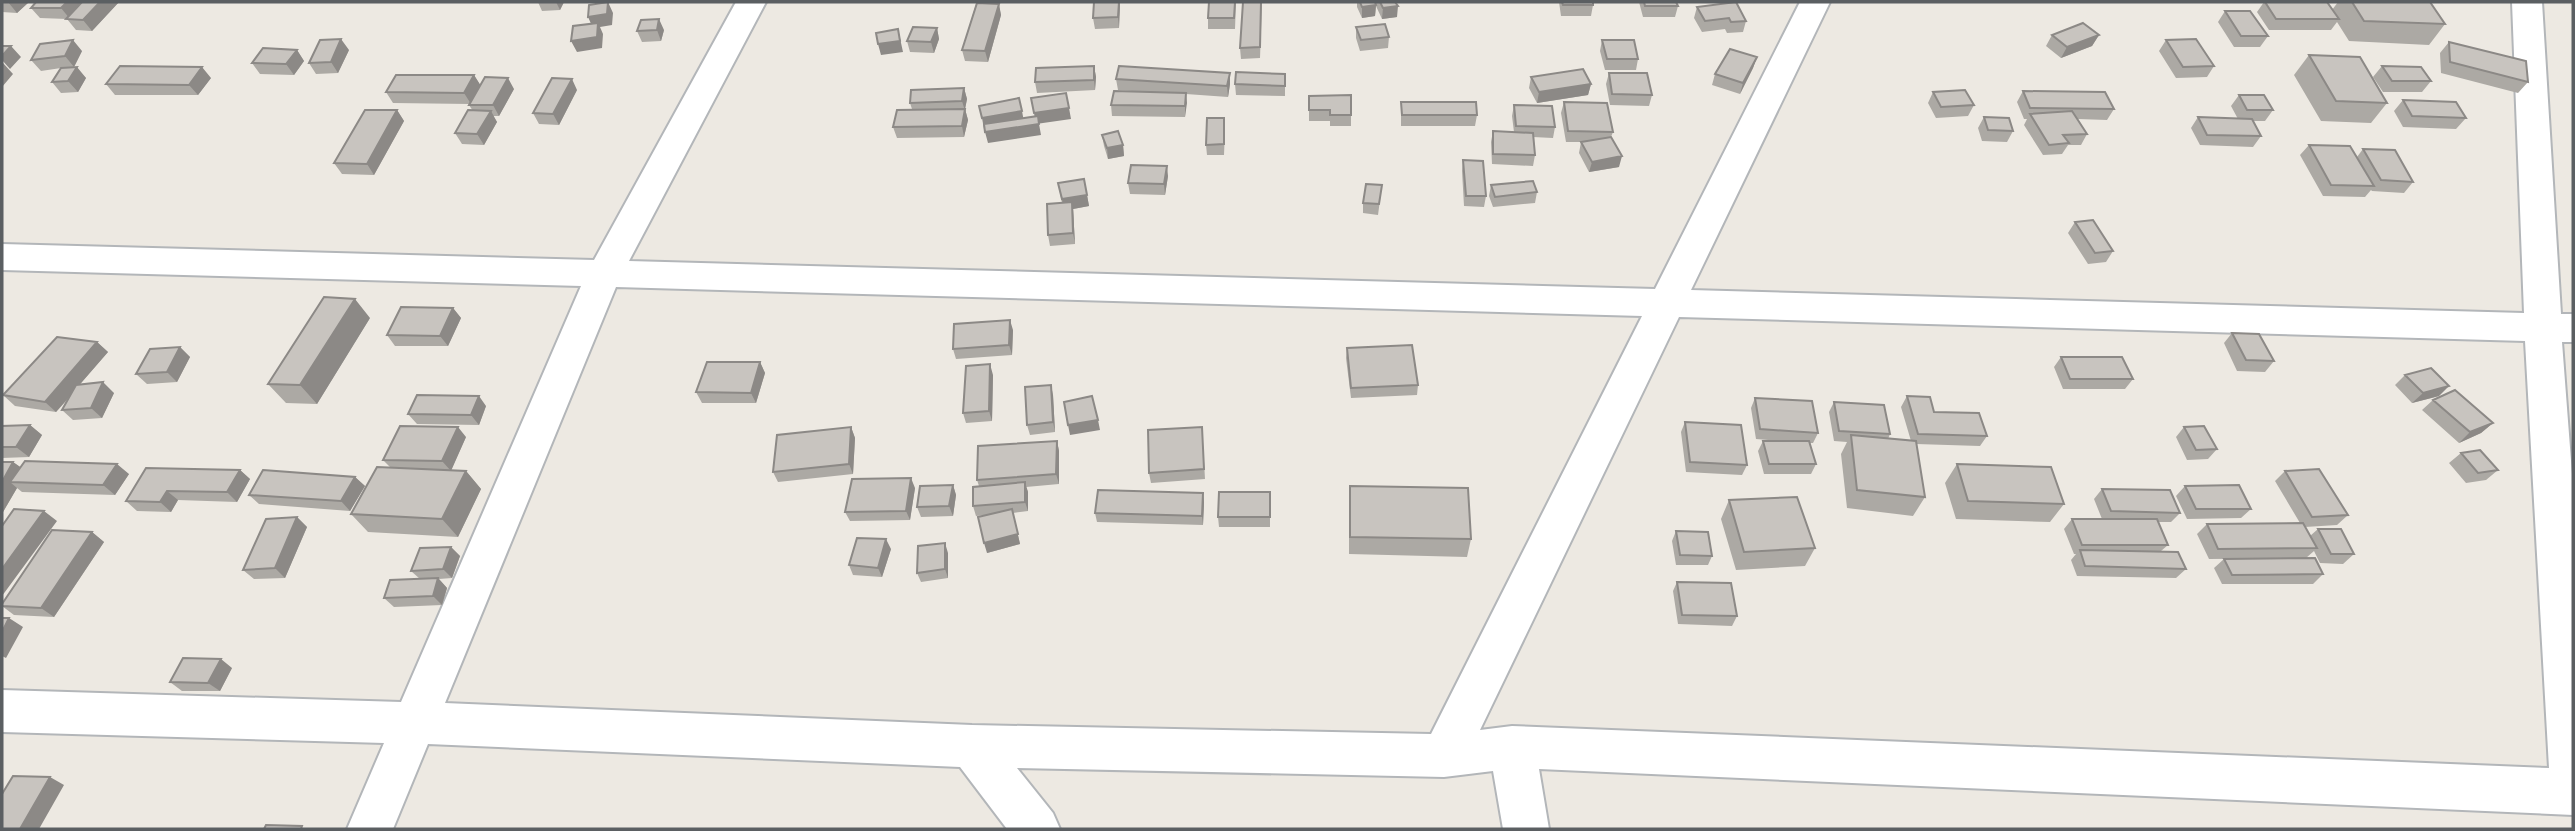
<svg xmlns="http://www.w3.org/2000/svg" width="2575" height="831" font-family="Montserrat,sans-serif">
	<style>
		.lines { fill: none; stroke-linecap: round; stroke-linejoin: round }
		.minor-casing { stroke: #b3b6b9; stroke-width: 4 }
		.minor { fill: #fff; fill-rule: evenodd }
		.wall { fill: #aca9a4 }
		.shaded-wall { fill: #8c8986 }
		.building { fill: #c8c4bf; stroke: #8c8986; stroke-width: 2 }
	</style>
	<rect width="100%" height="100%" fill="#ede9e2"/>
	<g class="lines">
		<g class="minor-casing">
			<path id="minor" d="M736 2H766L629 261 1655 289 1800 2H1830L1691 290 2524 313 2512 2H2542L2561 314H2573V342H2562L2573 487V815L1539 769 1549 829H1503L1493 771 1444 777 1017 768 1053 813 1060 829H1007L960 767 428 744 393 829H347L384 743 2 732V690L401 702 581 286 2 270V244L594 260ZM616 287 1642 316 1431 734 972 725 445 703ZM1679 317 2525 341 2549 768 1512 726 1480 730Z"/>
		</g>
		<use href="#minor" class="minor"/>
	</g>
	<path class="wall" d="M2 2H29L17 13 2 12Z
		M36 2H119L92 31 76 30 67 19 40 18 31 8Z
		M538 2H564L560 10 542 11Z
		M976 2H998L1001 15 988 62 965 61 962 50 976 4Z
		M1120 2 1119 28 1095 29 1093 18Z
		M1236 2 1235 29H1208V18Z
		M1262 2 1260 58 1241 59 1240 48Z
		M1357 2H1395L1397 17 1382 19 1376 6 1375 16 1362 18 1357 7Z
		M1559 2H1593V5L1591 16H1561Z
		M1639 2H1676L1678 6 1675 17H1643Z
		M2264 2H2327L2332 10 2338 2H2430L2445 24 2429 45 2349 41 2337 22 2331 30H2269L2257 12Z
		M1697 7 1746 21 1743 32 1727 33 1725 29 1702 32 1694 18Z
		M2225 11 2268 36 2260 47H2234L2218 22Z
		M1356 27 1389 37 1388 48 1360 51 1356 38Z
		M937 28 939 39 934 53 910 52 907 41Z
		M664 30 661 41 642 42 637 31Z
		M2052 35H2099L2092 46 2061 58 2046 46Z
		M1602 40 1638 59 1636 70H1605L1600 51Z
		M2166 40 2214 66 2207 77 2176 78 2159 51Z
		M2449 42 2528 82 2518 93 2441 73 2440 53Z
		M297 50 304 61 294 75 260 74 252 63Z
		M349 50 338 73 316 74 309 63Z
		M82 51 74 67 86 78 78 92 61 93 52 82 61 68 41 71 31 60Z
		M2309 55 2387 103 2371 123 2321 121 2294 75Z
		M1757 57 1753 68 1740 94 1712 85 1715 74Z
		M1094 66 1096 77 1095 90 1037 93 1035 82Z
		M2382 66 2431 81 2422 92H2383L2373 77Z
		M1230 73V84L1228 97 1186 94 1185 117 1112 116 1111 105 1146 92 1118 90 1116 79Z
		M1609 73 1652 95 1649 106 1610 105 1606 84Z
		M474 75 480 85 514 89 499 116H493L497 122 484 145 462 144 455 133 473 111 469 105 470 104 393 103 386 92Z
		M1531 77 1591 84 1588 95 1537 103 1529 88Z
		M211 78 198 95H115L106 84Z
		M1235 84 1285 85V96L1236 95Z
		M964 88 967 99 965 109 968 120 964 137 897 138 893 127 912 109 910 103Z
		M577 90 559 125 539 124 533 113Z
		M2023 91 2114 109 2107 120 2078 119 2087 134 2081 145H2068L2062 154 2043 155 2024 125 2027 119H2024L2017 102Z
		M1933 92 1974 105 1968 116 1936 118 1928 103Z
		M2239 95 2273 110 2265 121H2252L2261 136 2253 147 2200 145 2191 128 2198 117 2238 119 2231 106Z
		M1309 96 1351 115V126H1330V121H1309Z
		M2403 100 2466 118 2456 129 2403 127 2394 111Z
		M1401 102 1477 115 1475 126H1401Z
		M1564 102 1613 132 1611 137 1619 167 1589 172 1579 153 1581 142H1566L1561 113Z
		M1514 105 1555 127 1553 138 1533 137 1535 155 1533 166 1492 164 1491 142 1493 131 1514 132 1512 116Z
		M397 110 404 121 374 175 342 174 334 163Z
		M1984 117 2013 131 2007 142 1982 141 1978 128Z
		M1225 129 1224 155H1207L1206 145Z
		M1102 135 1123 145 1124 156 1108 159 1104 146Z
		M2309 145 2357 157 2363 149 2413 182 2404 193 2372 191 2371 190 2365 197 2323 196 2300 155Z
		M1463 160 1486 196 1484 207 1464 206 1462 171Z
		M1168 176 1165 195 1130 194 1128 183Z
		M1058 183 1087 195 1089 206 1073 209 1075 244 1050 246 1048 235 1062 203Z
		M1382 185 1378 215 1363 213V203Z
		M1491 185 1537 192 1535 203 1493 207 1489 196Z
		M2075 222 2113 251 2106 262 2088 264 2068 233Z
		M453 308 461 318 448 346H395L387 335Z
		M370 318 317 404 286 403 268 384Z
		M1013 330 1012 355 956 359 953 349Z
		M2232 333 2274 361 2265 372 2237 371 2224 343Z
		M97 342 108 352 80 384 114 393 102 418 73 420 62 410 68 399 56 412 15 406 3 395Z
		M180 347 190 357 177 382 147 384 136 374Z
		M1347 348 1418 385 1417 395 1351 398 1346 358Z
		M2061 357 2133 379 2125 389H2063L2054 367Z
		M760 362 765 373 756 403H702L696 392Z
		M993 375 992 421 966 423 963 413Z
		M2405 375 2439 396 2412 403 2395 385Z
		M1053 395 1055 432 1030 435 1027 425Z
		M1907 396 1934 412 1987 436 1980 446 1916 444 1925 497 1913 516 1847 508 1841 454 1847 442 1834 441 1829 412 1834 402 1890 434 1888 439 1911 441 1901 407Z
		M1755 398 1818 433 1813 443H1810L1816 464 1811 474H1764L1758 451 1763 441H1781L1756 439 1751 408Z
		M2433 400 2493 423 2481 433 2459 443 2422 410Z
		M486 406 479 425 417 424 408 414Z
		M1685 422 1747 465 1742 475 1686 472 1681 432Z
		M30 425 42 435 29 457 2 458V426Z
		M851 427 855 438 853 474 778 482 773 472Z
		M1202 427 1205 479 1151 483 1149 473Z
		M2184 427 2217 449 2208 459 2187 460 2176 437Z
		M466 437 451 470 466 471 481 489 458 537 368 532 351 514 390 467 383 460Z
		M1057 441 1059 451V484L1026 487 1028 492V511L1013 513 1020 544 987 553V515L976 516 973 506 979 486 977 480Z
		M2461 453 2498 470 2486 480 2466 483 2449 463Z
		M2 462H13L20 467 129 474 115 495 22 492 17 488 3 512H2Z
		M1957 464 2064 504 2050 522 1956 519 1945 483Z
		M240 470 250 479 237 502 178 500 171 512 137 511 126 501Z
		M2285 471 2348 515 2337 525 2305 527 2310 536 2318 529 2354 554 2343 564 2320 563 2314 551 2306 558 2209 559 2197 534 2207 524 2300 523 2275 481Z
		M355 477 365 486 350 511 259 504 249 495Z
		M953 485 956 495 953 516 921 517 917 507Z
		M1350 486 1471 539 1467 557 1349 554V505Z
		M2185 486 2251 509 2241 518 2187 519 2176 496Z
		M915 488 910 520 850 521 845 512Z
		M2102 489 2180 513 2171 522H2158L2168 545 2161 551 2186 569 2176 578 2077 576 2071 560 2076 554H2074L2064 529 2072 519H2102L2094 499Z
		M1270 492V527H1219L1218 517Z
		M1203 493 1204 502 1203 525 1097 522 1095 513Z
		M1729 500 1815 548 1805 566 1736 570 1721 519Z
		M297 517 307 527 285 578 254 579 243 570Z
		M1676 531 1712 556 1708 565H1676L1672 541Z
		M92 532 104 542 54 617 14 615 2 606V604Z
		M451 547 460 556 452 578 439 579 447 588 442 605 394 607 384 598 420 579 411 571Z
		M891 549 882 577 853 575 849 565Z
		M948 553V578L921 582 917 573Z
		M2224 559 2323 574 2313 584H2222L2214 568Z
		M1677 582 1737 616 1732 626 1678 624 1673 591Z
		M232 668 220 691H182L170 682Z"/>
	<path class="shaded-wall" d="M8 2H29L17 13Z
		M67 2H86L70 19 61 8Z
		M100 2H119L92 31 83 20Z
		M556 2H564L560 10Z
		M608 2 613 13 612 25 600 27 603 34 602 48 577 52 571 41 593 28 588 17Z
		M1119 2H1120L1119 28 1118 17Z
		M999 4 1001 15 988 62 985 51Z
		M1376 5 1375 16 1362 18V7Z
		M1398 6 1397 17 1382 19 1383 8Z
		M659 19 664 30 661 41 657 30Z
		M937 28 939 39 934 53 931 42Z
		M898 29 903 52 881 55 878 44Z
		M2099 35 2092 46 2061 58 2067 47Z
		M341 39 349 50 338 73 331 62Z
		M73 40 82 51 74 67 65 56Z
		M11 46 21 57 10 69 2 60V56Z
		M297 50 304 61 294 75 286 64Z
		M1757 57 1753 68 1740 94 1743 83Z
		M3 63 13 74 2 87V65Z
		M1094 66 1096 77 1095 90 1094 80Z
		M77 67 86 78 78 92 68 81Z
		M202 67 211 78 198 95 189 85Z
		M1230 73V84L1228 97 1227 86Z
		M474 75 481 86 471 104 464 93Z
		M508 78 514 89 499 116 493 105Z
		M572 79 577 90 559 125 553 114Z
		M1591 84 1588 95 1537 103 1539 92Z
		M964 88 967 99 965 109 968 120 964 137 962 126 965 111 962 101Z
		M1186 93 1187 103 1185 117V106Z
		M1069 108 1071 119 1036 124 1034 113Z
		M397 110 404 121 374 175 367 164Z
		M491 111 497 122 484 145 477 134Z
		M1022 111 1024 122 984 129 982 118Z
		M1039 124 1041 135 988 143 985 132Z
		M1123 145 1124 156 1108 159 1107 148Z
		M1622 156 1619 167 1589 172 1592 162Z
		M1167 166 1168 176 1165 195 1164 184Z
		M1087 195 1089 206 1073 209 1075 244 1073 233 1064 210 1062 199Z
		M355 299 370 318 317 404 300 385Z
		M453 308 461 318 448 346 440 336Z
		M1010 320 1013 330 1012 355 1009 345Z
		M97 342 108 352 56 412 45 402Z
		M180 347 190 357 177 382 167 372Z
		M760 362 765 373 756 403 751 393Z
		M990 364 993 375 992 421 989 411Z
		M103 382 114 393 102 418 91 408Z
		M1051 385 1053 395 1055 432 1053 422Z
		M2449 386 2439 396 2412 403 2423 393Z
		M479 396 486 406 479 425 471 415Z
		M1098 420 1100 430 1070 435 1068 425Z
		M2493 423 2481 433 2459 443 2470 432Z
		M30 425 42 435 29 457 16 447Z
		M458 427 466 437 451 471 442 461Z
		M851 427 855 438 853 474 849 464Z
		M1057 441 1059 451V484L1056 474Z
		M13 462 26 471 10 482 17 488 3 512 2 511V482Z
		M117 464 129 474 115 495 103 485Z
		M240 470 250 479 237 502 227 492Z
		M466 471 481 489 458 537 442 519Z
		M355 477 365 486 350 511 341 501Z
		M911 478 915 488 910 520 906 511Z
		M1025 482 1028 492V511L1025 502Z
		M953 485 956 495 953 516 949 506Z
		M167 491 178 500 171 512 160 502Z
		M1203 493 1204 502 1203 525 1202 516Z
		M1012 509 1020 544 987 553 984 543Z
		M44 511 57 521 2 596V569Z
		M297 517 307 527 285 578 275 568Z
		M92 532 104 542 54 617 41 608Z
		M886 539 891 549 882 577 878 568Z
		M945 543 948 553V578L945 569Z
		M451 547 460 556 452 578 443 569Z
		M438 578 447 588 442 605 433 596Z
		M9 618 23 627 6 658 2 656V632Z
		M221 659 232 668 220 691 208 683Z
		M50 777 64 785 39 829H20Z"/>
	<path class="building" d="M36 2H67L61 8H31Z
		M82 2H100L83 20 66 19Z
		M608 2 607 14 588 17 589 5Z
		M1094 2H1119L1118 17 1093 18Z
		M1209 2H1235L1234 18H1208Z
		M1243 2H1261L1260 47 1240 48Z
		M1360 2H1375L1376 5 1362 7Z
		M1380 2H1395L1398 6 1383 8Z
		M1562 2H1593V5H1563Z
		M1644 2H1676L1678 6H1645Z
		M1736 2 1746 21 1731 22 1729 18 1705 21 1697 7Z
		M2265 2H2327L2339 19H2276Z
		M2352 2H2430L2445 24 2364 21Z
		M977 3 999 4 985 51 962 50Z
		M2225 11H2250L2268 36H2241Z
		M659 19 657 30 637 31 641 20Z
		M598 23 597 37 571 41 573 26Z
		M2083 23 2099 35 2067 47 2052 35Z
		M1385 24 1389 37 1361 40 1356 27Z
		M913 27 937 28 931 42 907 41Z
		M898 29 900 41 878 44 876 33Z
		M341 39 331 62 309 63 320 40Z
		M2196 39 2214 66 2183 67 2166 40Z
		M73 40 65 56 31 60 40 44Z
		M1602 40H1634L1638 59H1607Z
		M2449 42 2526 61 2528 82 2450 62Z
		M2 46H11L2 56Z
		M263 48 297 50 286 64 252 63Z
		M1730 49 1757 57 1743 83 1715 74Z
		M2309 55 2360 57 2387 103 2336 101Z
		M120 66 202 67 189 85 106 84Z
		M1094 66V80L1035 82 1036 68Z
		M1119 66 1230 73 1227 86 1116 79Z
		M2382 66 2421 67 2431 81H2392Z
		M77 67 68 81 52 82 61 68Z
		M1583 69 1591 84 1539 92 1531 77Z
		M1236 72 1285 74V86L1235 84Z
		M1609 73H1647L1652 95 1612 94Z
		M396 75H474L464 93 386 92Z
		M485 77 508 78 493 105H469Z
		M552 78 572 79 553 114 533 113Z
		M964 88 962 101 910 103 911 90Z
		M1965 90 1974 105 1941 107 1933 92Z
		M1114 91 1186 93 1185 106 1111 105Z
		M2023 91 2105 92 2114 109 2030 108Z
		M1066 93 1069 108 1034 113 1031 98Z
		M1351 95V115H1330V110H1309V96Z
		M2239 95H2264L2273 110H2247Z
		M1019 98 1022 111 982 118 979 106Z
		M2403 100 2456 102 2466 118 2412 116Z
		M1401 102H1476L1477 115H1402Z
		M1564 102 1607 103 1613 132 1568 131Z
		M1514 105 1552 106 1555 127 1516 126Z
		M965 109 962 126 893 127 897 110Z
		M365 110H397L367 164 334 163Z
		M468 110 491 111 477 134 455 133Z
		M2072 111 2087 134 2063 135 2069 143 2049 145 2030 114Z
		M1038 116 1039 124 985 132 984 124Z
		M1984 117 2009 118 2013 131 1988 130Z
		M2198 117 2252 119 2261 136 2207 135Z
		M1207 118H1224V144L1206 145Z
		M1118 131 1123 145 1107 148 1102 135Z
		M1493 131 1533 133 1535 155 1493 154Z
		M1611 137 1622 156 1592 162 1581 142Z
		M2309 145 2350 146 2374 186 2331 185Z
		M2363 149 2395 150 2413 182 2381 180Z
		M1463 160 1483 161 1486 196H1466Z
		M1131 165 1167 166 1164 184 1128 183Z
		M1084 179 1087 195 1062 199 1058 183Z
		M1533 181 1537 192 1495 197 1491 185Z
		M1366 184 1382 185 1379 204 1363 203Z
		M1072 202 1073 233 1048 235 1047 204Z
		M2093 220 2113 251 2095 253 2075 222Z
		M324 297 355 299 300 385 268 384Z
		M401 307 453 308 440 336 387 335Z
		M1010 320 1009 345 953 349 954 324Z
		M2232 333 2259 334 2274 361 2246 360Z
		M57 337 97 342 45 402 3 395Z
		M1412 345 1418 385 1351 388 1347 348Z
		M180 347 167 372 136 374 150 349Z
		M2061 357H2122L2133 379H2070Z
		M707 362H760L751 393 696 392Z
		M990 364 989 411 963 413 966 366Z
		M2431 368 2449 386 2423 393 2405 375Z
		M103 382 91 408 62 410 76 385Z
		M1051 385 1053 422 1027 425 1025 387Z
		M2455 390 2493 423 2470 432 2433 400Z
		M417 395 479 396 471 415 408 414Z
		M1092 396 1098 420 1068 425 1064 402Z
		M1907 396 1930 397 1934 412 1979 413 1987 436 1918 434Z
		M1755 398 1812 401 1818 433 1760 429Z
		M1834 402 1884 405 1890 434 1839 431Z
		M1685 422 1741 425 1747 465 1690 462Z
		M30 425 16 447H2V426Z
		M400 426 458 427 442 461 383 460Z
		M2204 426 2217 449 2196 450 2184 427Z
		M851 427 849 464 773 472 777 435Z
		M1202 427 1204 469 1149 473 1148 430Z
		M1851 435 1916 441 1925 497 1857 490Z
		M1057 441 1056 474 977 480 978 446Z
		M1763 441H1809L1816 464H1769Z
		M2480 450 2498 470 2478 473 2461 453Z
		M25 461 117 464 103 485 10 482Z
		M2 462H13L2 482Z
		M1957 464 2051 467 2064 504 1968 501Z
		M377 467 466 471 442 519 351 514Z
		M146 468 240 470 227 492 167 491 160 502 126 501Z
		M2319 469 2348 515 2312 517 2285 471Z
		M263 470 355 477 341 501 249 495Z
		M911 478 906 511 845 512 852 479Z
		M1025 482V502L973 506V487Z
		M953 485 949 506 917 507 920 486Z
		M2239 485 2251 509H2196L2185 486Z
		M1350 486 1468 488 1471 539 1350 537Z
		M2102 489 2170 490 2180 513 2111 511Z
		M1098 490 1203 493 1202 516 1095 513Z
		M1219 492H1270V517H1218Z
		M1797 497 1815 548 1744 552 1729 500Z
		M14 509 44 511 2 569V526Z
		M1012 509 1018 534 984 543 978 517Z
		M297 517 275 568 243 570 266 519Z
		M2072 519H2157L2168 545H2082Z
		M2303 523 2317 548 2218 549 2207 524Z
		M2318 529H2341L2354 554H2331Z
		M52 530 92 532 41 608 2 606V604Z
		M1676 531 1708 532 1712 556 1680 555Z
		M857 538 886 539 878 568 849 565Z
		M945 543V569L917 573 918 546Z
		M451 547 443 569 411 571 420 548Z
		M2080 550 2178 552 2186 569 2085 566Z
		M2315 558 2323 574 2232 575 2224 559Z
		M438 578 433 596 384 598 390 580Z
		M1677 582 1731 583 1737 616 1682 615Z
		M2 618H9L2 632Z
		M183 658 221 659 208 683 170 682Z
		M13 776 50 777 20 829H2V794Z
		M266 825 302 826 301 829H264Z"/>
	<rect width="2575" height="831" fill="none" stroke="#5b5f62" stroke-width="7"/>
</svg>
